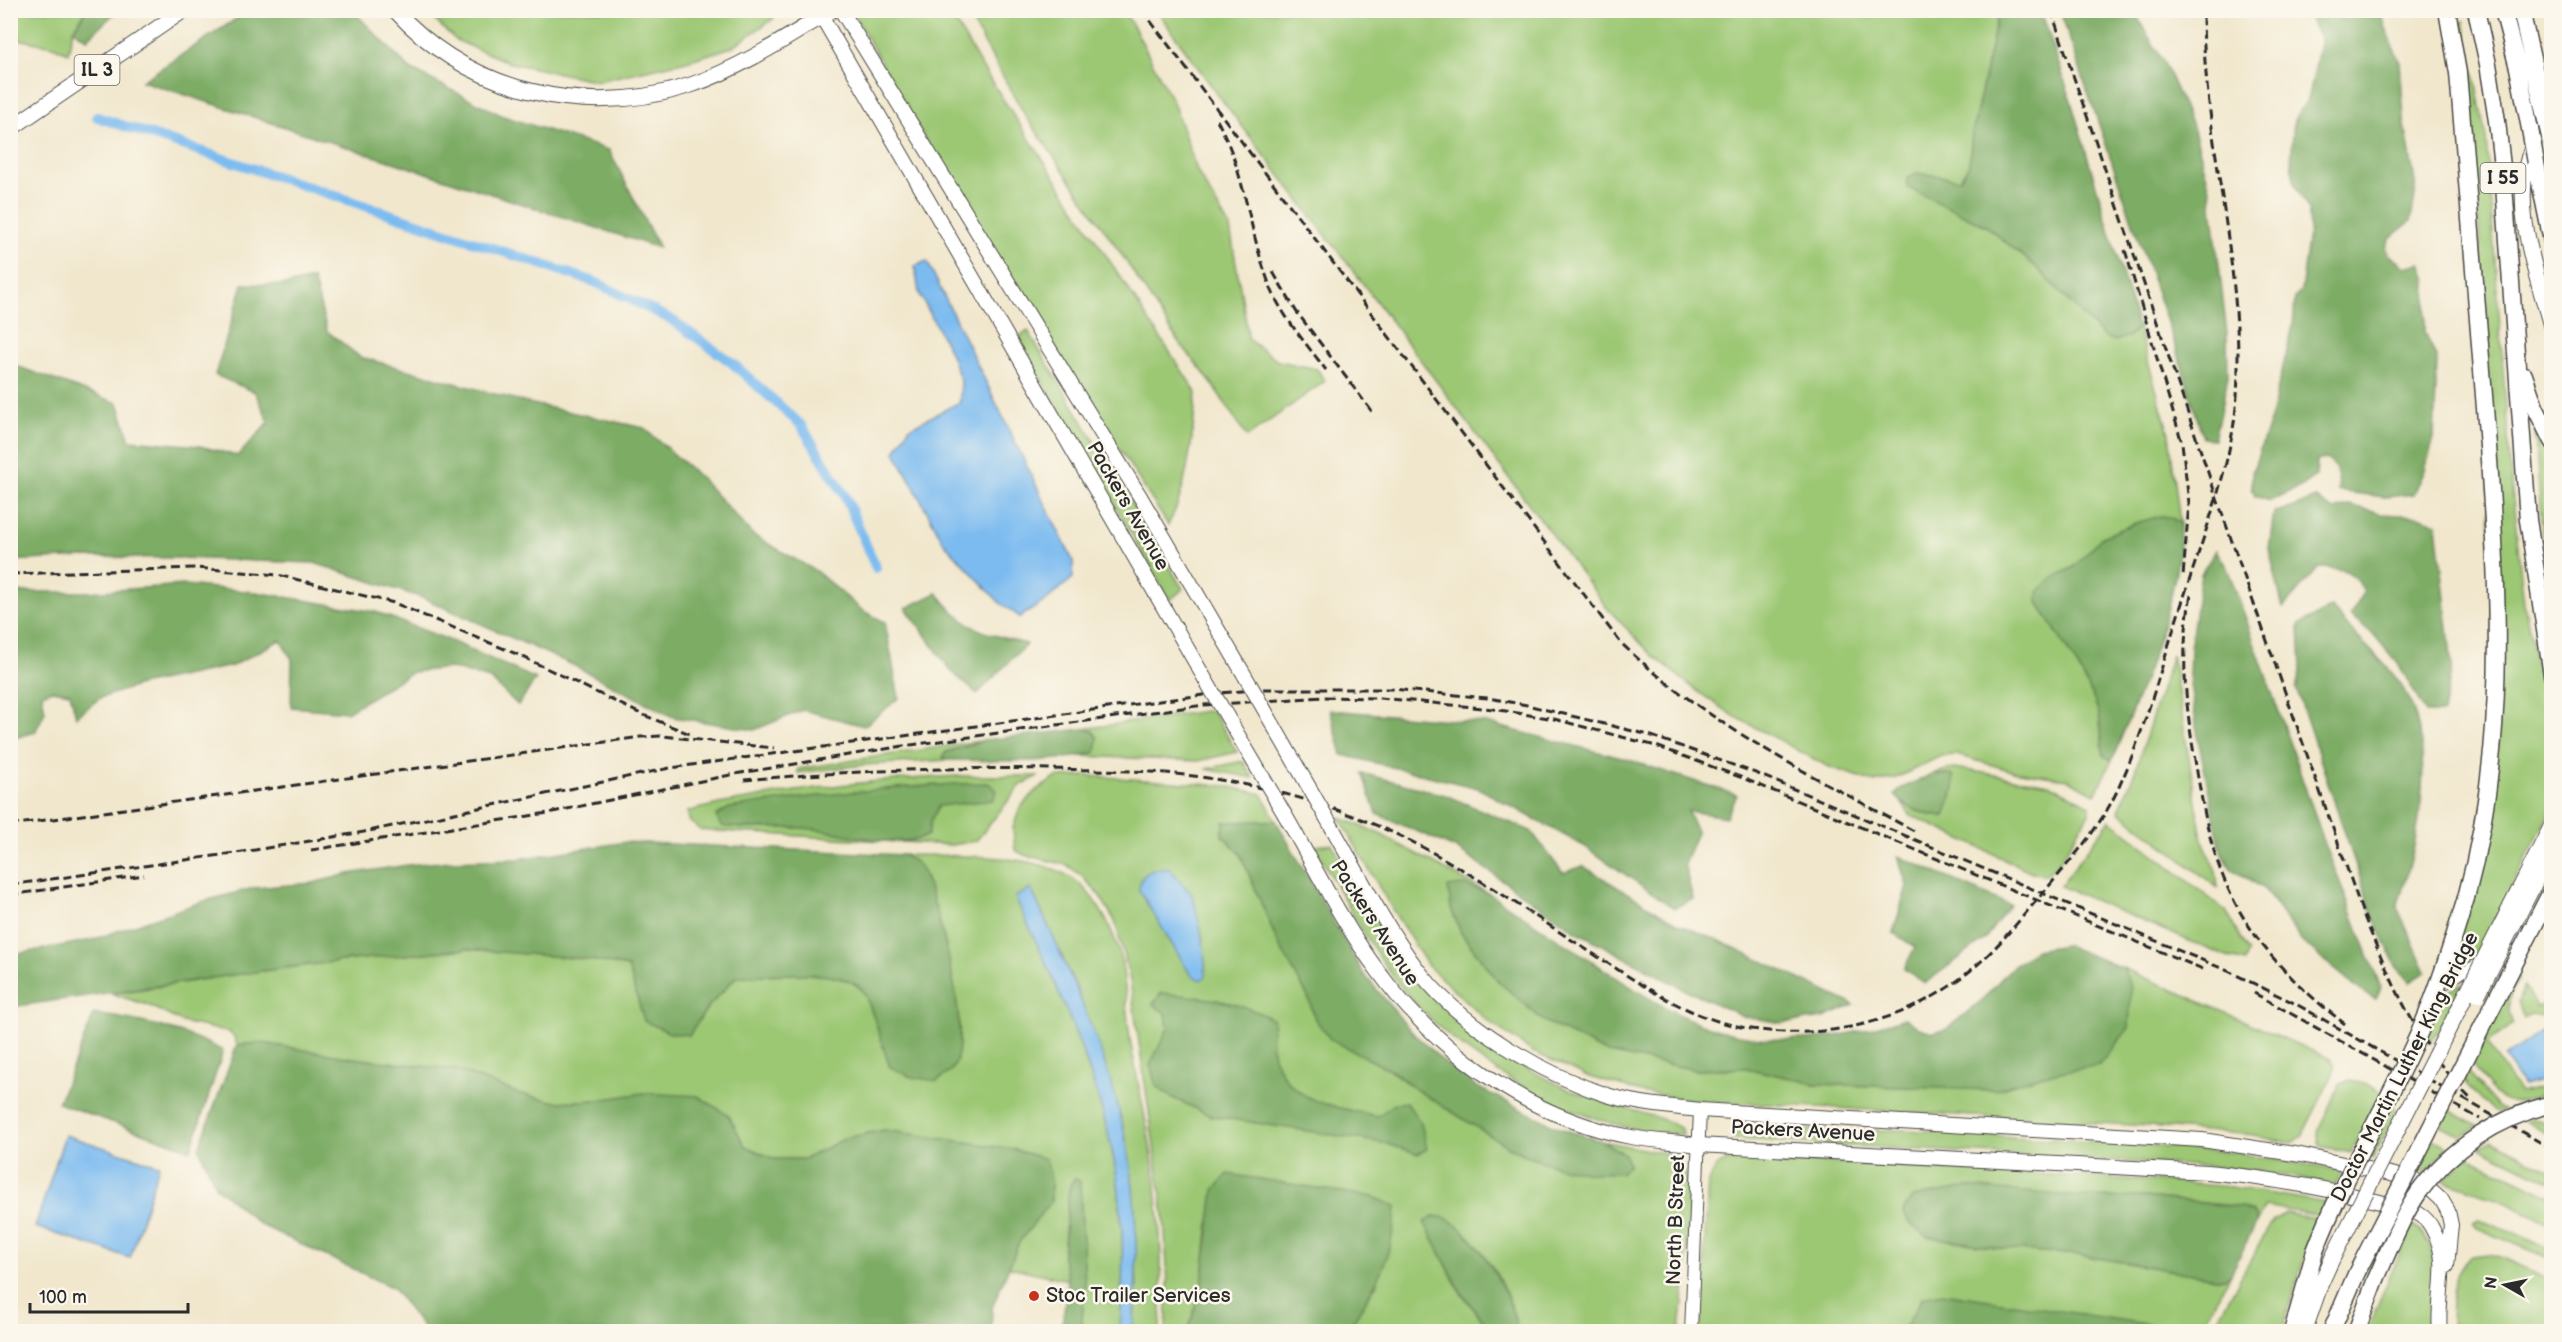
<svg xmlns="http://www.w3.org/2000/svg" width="2562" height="1342" font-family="'Balsamiq Sans',sans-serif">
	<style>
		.green { fill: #9cc773; stroke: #64794f; stroke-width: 1.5 }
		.forest { fill: #7dac65; stroke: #546c48; stroke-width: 1.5 }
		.water { fill: #7cbbf0; stroke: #54738e; stroke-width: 1.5 }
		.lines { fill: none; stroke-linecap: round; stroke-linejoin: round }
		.canal { stroke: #7cbbf0; stroke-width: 10 }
		.minor-casing { stroke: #494743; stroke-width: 11 }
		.tertiary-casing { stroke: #494743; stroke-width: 14 }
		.secondary-casing { stroke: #494743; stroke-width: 16 }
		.primary-casing { stroke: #494743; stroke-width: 17 }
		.motorway-casing { stroke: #494743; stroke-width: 19 }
		.minor { stroke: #fff; stroke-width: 9 }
		.tertiary { stroke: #fff; stroke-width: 12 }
		.secondary { stroke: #fff; stroke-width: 14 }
		.primary { stroke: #fff; stroke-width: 15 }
		.motorway { stroke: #fff; stroke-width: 16 }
		.rail { stroke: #2b2b2b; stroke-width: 3; stroke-dasharray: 9 4.5; stroke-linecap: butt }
		.secondary-bridge-casing { stroke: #494743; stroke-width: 16; stroke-linecap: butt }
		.primary-bridge-casing { stroke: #494743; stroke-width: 17; stroke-linecap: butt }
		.motorway-bridge-casing { stroke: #494743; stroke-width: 19; stroke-linecap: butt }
		.secondary-bridge { stroke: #fff; stroke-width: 14 }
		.primary-bridge { stroke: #fff; stroke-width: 15 }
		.motorway-bridge { stroke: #fff; stroke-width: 16 }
		.poi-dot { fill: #c8321e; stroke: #fbf7ec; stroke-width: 2 }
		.labels { text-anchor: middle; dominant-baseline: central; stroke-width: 5; stroke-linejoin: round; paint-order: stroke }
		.shield { fill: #fbf7ec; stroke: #696865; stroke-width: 1.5 }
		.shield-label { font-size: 18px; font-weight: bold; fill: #2b2b2b }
		.street-label { font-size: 20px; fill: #2b2b2b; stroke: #fbf7ec }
		.poi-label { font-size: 20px; fill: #2b2b2b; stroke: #fbf7ec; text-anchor: start }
	</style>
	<rect width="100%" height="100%" fill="#fbf7ec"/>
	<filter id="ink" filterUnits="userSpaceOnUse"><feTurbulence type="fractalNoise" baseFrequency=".0167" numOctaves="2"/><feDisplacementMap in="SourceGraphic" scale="12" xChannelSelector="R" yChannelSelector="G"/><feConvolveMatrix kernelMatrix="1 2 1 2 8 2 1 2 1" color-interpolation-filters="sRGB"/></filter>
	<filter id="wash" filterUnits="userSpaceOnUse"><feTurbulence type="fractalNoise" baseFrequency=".008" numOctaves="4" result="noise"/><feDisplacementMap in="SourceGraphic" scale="24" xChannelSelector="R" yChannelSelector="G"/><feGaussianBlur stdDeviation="1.35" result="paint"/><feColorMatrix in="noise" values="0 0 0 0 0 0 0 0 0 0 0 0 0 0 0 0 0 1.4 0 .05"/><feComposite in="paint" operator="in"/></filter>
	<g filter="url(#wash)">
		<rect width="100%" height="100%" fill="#f1e7cd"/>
		<path class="green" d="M10 11H86L73 30 68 53 53 46 17 39 11 32Z
			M425 11H776L773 19 732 47 687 61 598 81 510 63 456 40Z
			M852 11H949L980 64 1196 392C1194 431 1187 492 1168 525L988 243 920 130Z
			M966 11H1123L1134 27 1173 102 1198 173 1230 228 1249 340 1278 361 1317 369 1325 381 1247 437 1211 382 1178 341 1122 255 1025 115Z
			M1157 11H1996L1998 15 1972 134 1969 165 1960 179 1916 173 1907 186 1986 226 2035 266 2104 337 2129 336 2138 327 2169 434 2180 523 2170 517 2136 523 2103 537 2074 567 2051 579 2038 602C2058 636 2082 668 2096 705 2103 721 2100 740 2104 756L2112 760 2095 794 2067 779 2013 771 1957 755 1941 756 1896 778 1874 782 1827 766 1734 716 1697 691 1653 656 1607 608 1361 281 1218 95Z
			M2464 21 2486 138 2512 490 2524 604 2551 729 2552 808 2475 959 2450 971 2496 783 2485 324 2475 166 2459 24Z
			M1028 331 1183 589 1170 600 1017 338Z
			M2535 434 2551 460V601L2542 529Z
			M2172 655 2202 839 2216 872 2218 888 2119 811 2135 771Z
			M1212 710 1237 752 1198 761 1080 756 1096 752 1093 731 1082 729Z
			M985 740 945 752 943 757 947 760 863 765 798 773V769Z
			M1243 761 1253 778 1206 769Z
			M1954 768 2049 784 2090 805V812L2057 866 2044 875 2032 872 1910 815 1902 804 1932 816H1945L1953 775 1932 774Z
			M959 776H1039L1021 785 976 841 952 845 701 830 690 822 687 812C710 805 734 801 759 797 825 785 891 779 959 776Z
			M1091 776 1226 786 1262 794 1276 821 1224 822 1223 836 1240 853 1278 943 1308 997 1315 1019 1416 1089 1507 1146 1534 1159 1592 1173 1624 1154 1602 1141 1669 1154C1675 1157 1679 1160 1682 1166 1695 1199 1684 1294 1680 1331H1517C1511 1292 1484 1244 1451 1221 1446 1217 1439 1217 1433 1216L1425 1223 1460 1292 1488 1327 1487 1331H1347L1378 1282 1209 1223 1202 1284 1188 1331H1166L1168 1284 1164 1216 1130 980 1115 921 1100 896 1082 876 1067 865 1024 855 1015 850 1013 828 1020 808 1035 791 1057 777Z
			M1339 817 1378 833 1490 894 1464 885 1451 908 1461 933 1498 981 1544 1021 1608 1053 1697 1070 1747 1068 1815 1084 1994 1090 2044 1075 2131 988 2123 968 2331 1059 2335 1065 2334 1072 2302 1136 2293 1143 2241 1134 2149 1126 1694 1100 1641 1092 1587 1076 1533 1052 1485 1019 1428 966 1389 904Z
			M2110 820 2226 911 2248 952 2245 962 2227 957 2060 886Z
			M1332 844C1393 952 1444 1032 1562 1086 1596 1102 1635 1109 1670 1122L1682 1129 1683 1134C1580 1133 1455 1060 1394 978 1363 937 1340 890 1314 846Z
			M903 855C949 856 1033 852 1072 878 1092 891 1109 922 1117 945 1127 975 1125 1008 1130 1039 1138 1088 1151 1137 1156 1186 1161 1234 1163 1284 1160 1331H1133L1137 1283 1126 1141 1113 1089 1077 989 1031 889 1016 897C1053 977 1091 1058 1111 1145 1125 1206 1124 1270 1120 1331H1081L1085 1283 1069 1190 1063 1257 1068 1280 1009 1267 1019 1242 1051 1202 1046 1159 1012 1149 884 1130 846 1138 805 1159H774L745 1146 728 1115 599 1100 556 1102 353 1058 262 1043 237 1045 235 1038 229 1032 182 1022 148 1005 112 994 232 975 340 961 466 949 586 959 628 967 689 1035 708 1007 736 977C762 975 850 966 864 993 874 1013 882 1045 890 1067L937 1081C942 1077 952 1072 954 1066 972 1032 938 903 921 868 918 862 908 858 903 855Z
			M2516 975 2519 979C2508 994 2506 1007 2513 1024L2487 1044 2520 1093 2551 1085V1093C2541 1095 2530 1101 2520 1102 2497 1106 2481 1077 2471 1062Z
			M2463 982 2431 1043 2425 1035 2440 996Z
			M2524 987 2537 1008 2551 999V1017L2531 1014 2524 1018 2518 1002Z
			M2467 1071 2496 1105 2505 1110 2498 1113 2481 1101 2463 1080Z
			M2350 1080 2366 1083 2382 1093 2351 1153 2320 1146 2317 1132 2340 1084Z
			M2392 1105 2396 1112 2373 1158 2365 1157Z
			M2448 1109 2477 1126 2462 1136 2440 1125Z
			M2530 1119 2551 1124V1136L2525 1121Z
			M1755 1127 1826 1131 1908 1130 2158 1146 2237 1153 2342 1171 2336 1185 2264 1172 2219 1167 1735 1139 1732 1136 1744 1129Z
			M2432 1139 2449 1147 2425 1174 2416 1171Z
			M2492 1140 2551 1171V1182L2479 1147Z
			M1736 1157 2158 1181 2231 1187 2327 1203 2321 1216 2265 1206 2257 1221 2253 1213 2241 1207 2145 1197H2084L1909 1223 1927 1236 1995 1248 2080 1255 2216 1278H2225L2231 1274 2198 1331H2179L2172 1328 1923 1297 1903 1331 1700 1332 1708 1181 1717 1166Z
			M2468 1157 2551 1196V1224L2505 1202 2443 1180Z
			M2286 1213 2320 1220 2307 1249 2282 1331 2210 1332 2273 1220Z
			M2478 1220 2511 1231 2551 1250V1259L2477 1228 2473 1223Z
			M2412 1225C2449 1249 2430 1295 2433 1331L2366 1332Z
			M2488 1254 2503 1258 2547 1278 2551 1268V1331H2451C2451 1312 2451 1263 2473 1256 2478 1255 2483 1255 2488 1254Z"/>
		<path class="forest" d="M86 11 87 10 117 11 87 39 73 30Z
			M248 11H353L410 69 503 116 609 150 659 248 142 81Z
			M1996 11H2041L2068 91 2138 327 2129 336 2115 341 2104 337 2035 266 1986 226 1907 187V178L1916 173 1960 179 1969 165 1972 134 1998 15Z
			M2060 11H2134L2166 67 2194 130 2210 189 2227 334 2228 377 2214 439 2203 438 2180 360Z
			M2305 11H2379L2400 63 2404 119 2416 189 2411 221 2390 238 2386 247 2390 255 2405 267 2421 263 2427 280 2425 332 2437 360 2434 438 2425 470 2414 494 2385 497 2338 491C2340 474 2338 467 2325 458L2317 461 2316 476 2302 486 2270 501 2255 496 2252 489V473L2270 421 2293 326 2295 298 2301 291 2309 232V210L2295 186 2291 163 2294 120 2309 97 2321 38Z
			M313 279 327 331 360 357 528 403 644 428 700 477 753 535 816 571 863 611 885 622 899 698 864 726 803 710 754 730 673 717 575 666 423 598 314 563 178 558 84 557 11 561V364L118 403 130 440 200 446 238 456 269 422 255 392 215 375 243 284 286 285Z
			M2315 498 2334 510 2350 505 2381 514 2419 516 2437 523 2452 667 2443 713H2426L2399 665 2374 635 2350 615 2364 593C2354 568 2341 568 2318 568L2283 608 2269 549 2274 512 2292 508Z
			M2160 516 2170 517 2180 523C2182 595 2140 693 2112 760L2104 756C2100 740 2103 721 2096 705 2082 668 2058 636 2038 602V592L2051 579 2074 567 2102 537 2136 523Z
			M2216 550 2227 568 2240 602 2325 844 2381 988 2376 999 2365 994 2302 942 2265 890 2246 877 2232 870 2221 851 2198 738 2189 676 2190 648 2201 574Z
			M184 585 255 592 376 612 449 640 536 679 518 705 490 679 451 668 412 672 347 712 291 707 292 659 280 640 232 666 140 685 100 698 76 717 70 693 52 690 42 694 45 712 35 732 11 739V592H89Z
			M937 593C965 630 984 633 1027 644L977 694 951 671 906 608Z
			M2332 607C2350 634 2376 652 2396 678 2442 736 2419 843 2397 907L2426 972 2410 982 2396 966 2374 919 2296 688 2301 669 2299 625Z
			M1330 710 1486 723 1626 759 1737 795 1726 817 1688 811 1697 833 1684 863 1693 899 1674 908 1584 846 1478 788 1342 755Z
			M1082 729 1093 731 1098 738 1096 752C1049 765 996 760 947 760L943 757 945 753 985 740Z
			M1362 773 1445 795 1531 831 1563 873 1583 866 1678 924 1720 941 1854 1005 1824 1018 1781 1023 1742 1016 1682 988 1576 931 1455 848 1377 814Z
			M1932 774 1953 775 1954 790 1945 816C1927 816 1906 809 1895 795L1898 790Z
			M988 783 997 790 993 800 939 806 931 820 928 835C899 851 847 833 814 829 783 826 752 831 721 826L716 816 729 808C815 795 900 785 988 783Z
			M1276 821 1363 973 1411 1031 1445 1063 1477 1087 1559 1128 1602 1141 1624 1154 1629 1164 1621 1173H1592L1566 1169 1534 1159 1507 1146 1415 1089 1397 1074 1330 1039 1315 1019 1308 997 1278 943 1240 853 1223 836 1224 822Z
			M626 842 903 855C908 858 918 862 921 868 938 904 972 1031 954 1066 952 1072 942 1077 937 1081L911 1077 890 1067C882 1045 874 1013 864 993 850 966 762 975 736 977L708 1007 689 1035 670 1033 644 1021 628 967 586 959 466 949 340 961 232 975 11 1007V955L92 940 201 902 254 888 313 883 348 874 408 865 451 861 518 859Z
			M1898 856 2010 905 1984 940 1925 983 1904 969 1915 947 1893 933 1907 886Z
			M1464 885 1490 894C1524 917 1558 939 1593 962 1637 991 1682 1023 1734 1034 1791 1046 1851 1037 1905 1018L1919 1028 1933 1032 1945 1030 1981 1001 2010 969 2036 950 2065 945 2123 968 2131 988 2129 1028 2099 1065 2044 1075 1994 1090 1815 1084 1747 1068 1697 1070 1608 1053 1544 1021 1498 981 1461 933 1451 908 1448 887Z
			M1161 993C1200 997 1240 1000 1274 1020 1273 1029 1270 1040 1272 1048 1284 1103 1331 1106 1378 1116L1394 1104 1406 1102 1421 1123 1427 1149 1418 1154 1384 1143 1211 1116 1171 1097 1156 1086 1150 1065 1168 1028 1166 1014 1153 1004Z
			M94 1014C139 1020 183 1029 223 1051L191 1150 58 1103Z
			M262 1043 353 1058 458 1070 517 1093 556 1102 599 1100 643 1093 698 1096 728 1115 745 1146 774 1159H805L846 1138 884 1130 1012 1149 1046 1159 1051 1178V1202L1019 1242 992 1308 991 1331H425L393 1288 261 1225 216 1187 199 1148 237 1045Z
			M1228 1174 1373 1197 1396 1206C1393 1259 1375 1287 1347 1331H1188L1202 1284 1214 1190Z
			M1075 1179 1080 1181 1085 1283 1081 1331H1059L1063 1319 1068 1280 1063 1257 1069 1190 1071 1183Z
			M1968 1187 2084 1197H2145L2241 1207 2253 1213 2257 1221 2231 1274 2225 1278H2216L2080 1255 1995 1248 1927 1236 1909 1223 1903 1211 1912 1197Z
			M1433 1216C1438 1217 1446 1217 1451 1221 1482 1243 1511 1294 1517 1331H1487L1488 1327 1461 1292 1424 1222Z
			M1942 1293 2172 1328 2179 1331H1903L1923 1297Z"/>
		<path class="water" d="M927 261 1073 561V578L1044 602 1020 617 999 602 944 543 895 452 909 428 960 402 961 381 950 352 919 293 915 266Z
			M1155 869H1170L1193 896 1203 940 1206 977 1200 980 1190 974 1139 890C1140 877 1144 874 1155 869Z
			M1031 889C1068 969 1108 1053 1126 1140 1138 1198 1138 1272 1133 1331H1120C1124 1270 1125 1205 1111 1145 1091 1058 1053 977 1015 897Z
			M2551 1025V1078L2523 1086 2505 1057Z
			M65 1135 159 1165 130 1258 35 1227Z"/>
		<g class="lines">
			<path class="canal" d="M97 117 595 282 672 320 731 362 801 425 845 496 876 568"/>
		</g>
	</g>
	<g filter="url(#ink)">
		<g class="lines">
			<g class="minor-casing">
				<path id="minor" d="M2508 942 2552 912
					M2438 989 2482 960"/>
			</g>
			<g class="tertiary-casing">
				<path id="tertiary" d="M1691 1332 1700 1110"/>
			</g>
			<g class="secondary-casing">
				<path id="secondary" d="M818 10 1205 679
					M841 10 1141 498 1245 676
					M1285 815C1315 867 1342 923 1378 971 1436 1051 1532 1119 1631 1137 1653 1141 1676 1142 1698 1145L2208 1172C2266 1178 2323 1187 2380 1202 2392 1205 2409 1208 2419 1214 2426 1218 2431 1225 2434 1232 2451 1263 2436 1298 2440 1332
					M1333 829C1360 877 1385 926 1418 970 1461 1026 1543 1075 1610 1096 1639 1104 1670 1107 1700 1110L2202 1140 2301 1155 2391 1174 2416 1181 2429 1188 2441 1199 2448 1211 2451 1225 2447 1266"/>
			</g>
			<g class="primary-casing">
				<path id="primary" d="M395 10C470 93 586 119 691 85 741 68 788 37 832 10
					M10 129 184 10
					M2534 143C2507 200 2537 273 2552 330
					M2304 1332 2321 1283 2333 1257"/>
			</g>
			<g class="motorway-casing">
				<path id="motorway" d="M2447 10 2458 73 2463 133C2472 237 2480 341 2488 446 2499 600 2507 747 2466 898
					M2476 10 2488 64 2497 121 2504 185 2528 520 2552 675
					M2503 10 2518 68 2530 129
					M2521 10 2544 112
					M2551 10 2552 12
					M2536 163 2552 241
					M2524 375 2535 407 2552 441
					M2292 1332 2315 1251
					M2331 1332 2357 1272
					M2356 1332 2376 1279"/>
			</g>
			<use href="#minor" class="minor"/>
			<use href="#tertiary" class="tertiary"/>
			<use href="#secondary" class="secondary"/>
			<use href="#primary" class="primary"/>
			<use href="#motorway" class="motorway"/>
			<path class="rail" d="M1142 10 1620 642C1704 723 1813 776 1914 831
				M2051 10 2216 496 2362 911C2387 974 2421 1052 2471 1099
				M1217 120C1246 173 1248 230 1270 286 1282 317 1306 343 1326 370
				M2125 250 2182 443 2189 503 2183 577
				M1273 272 1296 311 1373 413
				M10 574 197 568 278 575 394 603 519 655 641 714 690 734
				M2191 595C2180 649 2185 701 2194 754 2201 795 2207 836 2222 874 2246 937 2293 984 2345 1024
				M744 780C846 771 947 767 1049 769 1088 770 1127 770 1166 773 1256 781 1344 806 1424 848 1486 881 1544 923 1603 960 1643 986 1682 1012 1728 1024 1811 1045 1905 1026 1971 970 1998 948 2020 919 2043 893 2071 860 2100 828 2118 789 2146 729 2162 662 2183 600 2204 533 2232 466 2237 396 2245 267 2203 140 2203 10
				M10 825 641 737 663 736 774 748
				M311 850 548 813 735 774 903 746 1204 705 1324 697 1380 698 1493 709 1554 719 1656 746 1740 777 2205 970
				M10 885 249 851 364 832 670 768 1210 694 1263 689H1392L1488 698 1527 705 1649 735 1758 774 2228 971 2296 1004 2552 1149
				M10 895 144 875
				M2254 993 2480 1119"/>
			<g class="secondary-bridge-casing">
				<path id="secondary-bridge" d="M1245 676 1333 829
					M1205 679 1285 815"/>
			</g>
			<g class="primary-bridge-casing">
				<path id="primary-bridge" d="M2478 994 2552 849
					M2333 1257 2552 825"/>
			</g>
			<g class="motorway-bridge-casing">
				<path id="motorway-bridge" d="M2544 112 2550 137
					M2530 129 2536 163
					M2315 1251C2341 1183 2379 1119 2410 1053 2434 1003 2450 951 2466 898
					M2357 1272 2552 890
					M2376 1279C2389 1250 2401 1218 2419 1192 2451 1148 2499 1117 2552 1104"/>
			</g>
			<use href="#secondary-bridge" class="secondary-bridge"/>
			<use href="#primary-bridge" class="primary-bridge"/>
			<use href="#motorway-bridge" class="motorway-bridge"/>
		</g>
	</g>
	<circle class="poi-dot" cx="1034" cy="1296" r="6"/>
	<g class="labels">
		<g class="shield">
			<rect x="74.5" y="55" width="45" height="30" rx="4.5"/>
			<rect x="2480.5" y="163" width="45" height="30" rx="4.5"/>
		</g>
		<g class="shield-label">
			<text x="97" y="70">IL 3</text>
			<text x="2503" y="178">I 55</text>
		</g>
		<g class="street-label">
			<text transform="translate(1128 506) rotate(60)">Packers Avenue</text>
			<text transform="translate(1375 923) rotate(57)">Packers Avenue</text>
			<text transform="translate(2405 1067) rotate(-63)">Doctor Martin Luther King Bridge</text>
			<text transform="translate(1803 1131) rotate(3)">Packers Avenue</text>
			<text transform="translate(1676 1220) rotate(-88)">North B Street</text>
		</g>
		<g class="poi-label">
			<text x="1046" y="1296">Stoc Trailer Services</text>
		</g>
	</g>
	<rect width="2562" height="1342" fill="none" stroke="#fbf7ec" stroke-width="36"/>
	<g transform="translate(2505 1285) rotate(279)" stroke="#fbf7ec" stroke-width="4.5" paint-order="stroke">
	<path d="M0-4.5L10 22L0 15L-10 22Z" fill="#2b2b2b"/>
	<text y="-9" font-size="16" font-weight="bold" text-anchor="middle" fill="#2b2b2b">N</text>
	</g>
	<path d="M30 1303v9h158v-9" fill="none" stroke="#2b2b2b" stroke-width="3"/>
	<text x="39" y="1303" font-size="18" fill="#2b2b2b" stroke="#fbf7ec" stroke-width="4.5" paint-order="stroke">100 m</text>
</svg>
